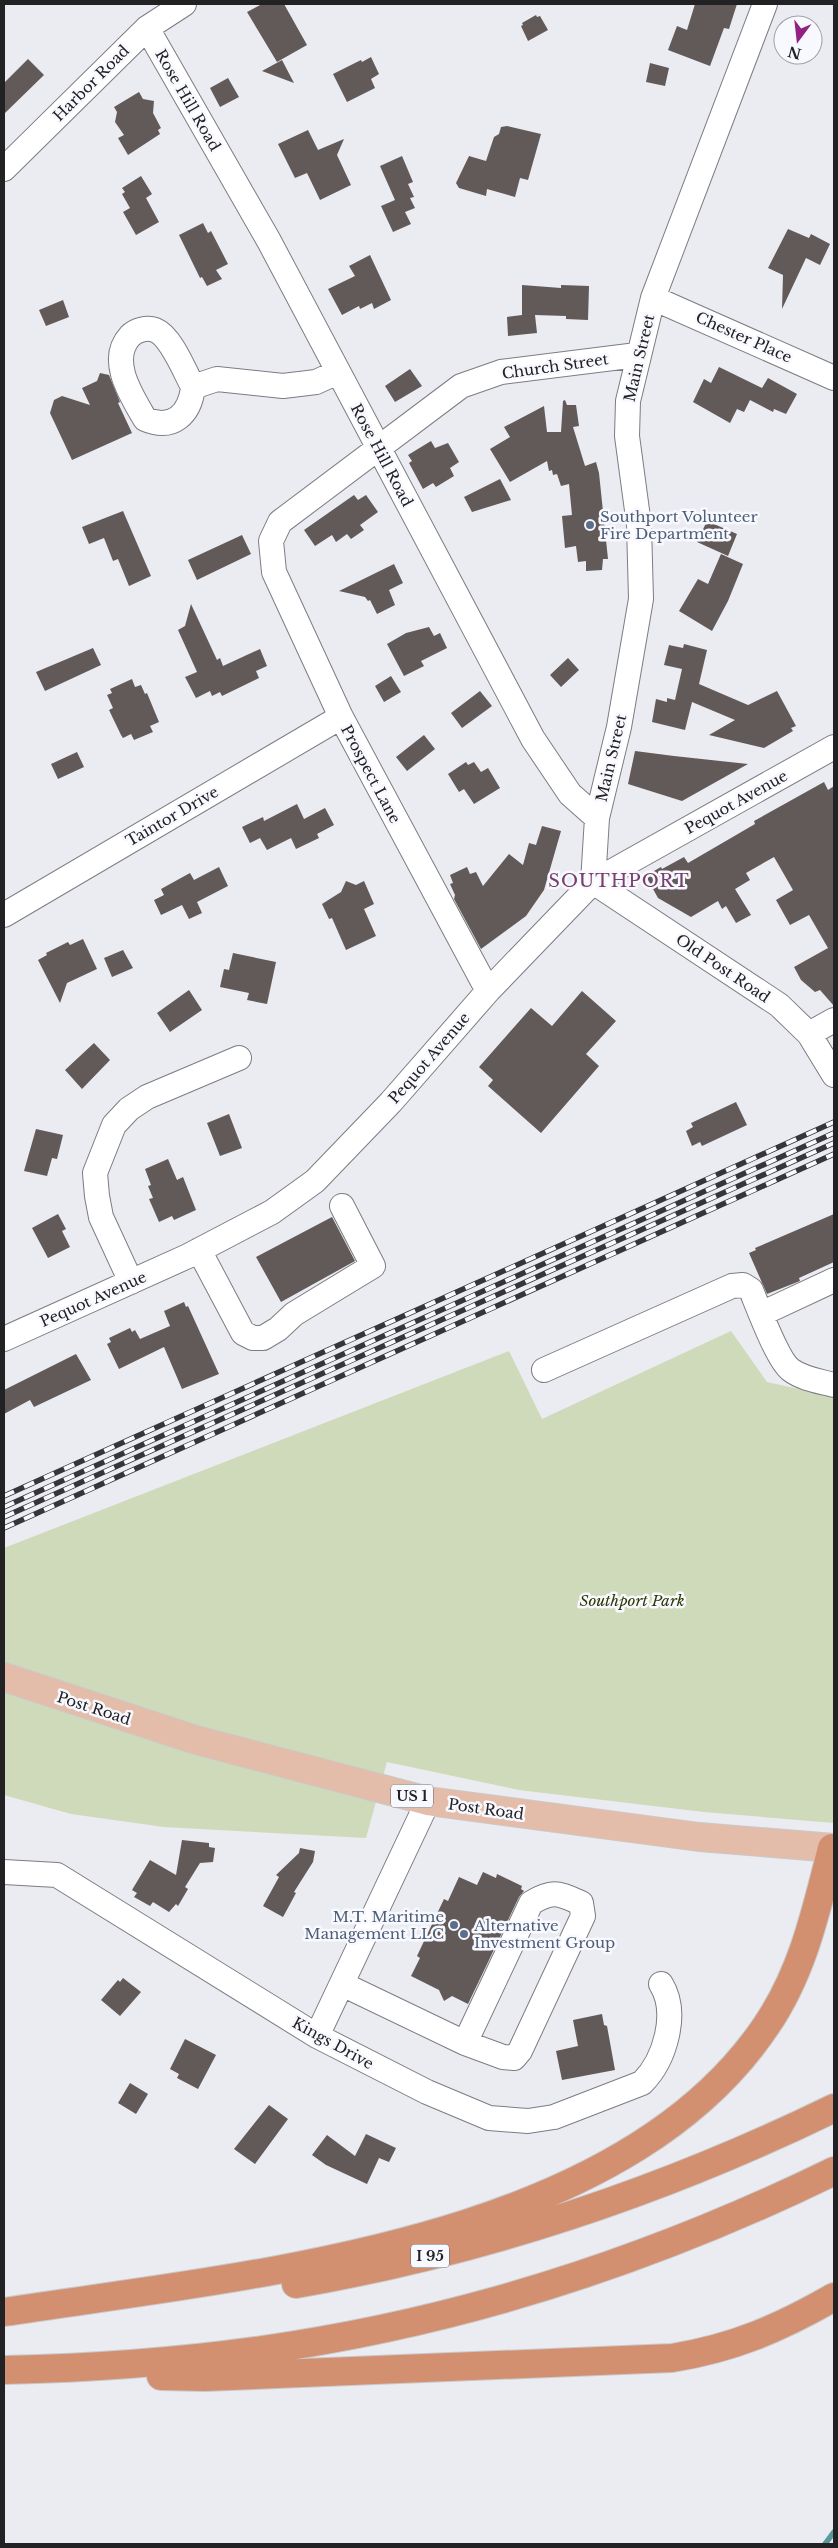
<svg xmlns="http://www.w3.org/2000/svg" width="838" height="2548" font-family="'Libre Baskerville',serif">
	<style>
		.green { fill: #cedab9 }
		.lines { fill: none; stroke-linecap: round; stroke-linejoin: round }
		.stream { stroke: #589a9b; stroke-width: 5.5 }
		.building { fill: #615a59 }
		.minor-casing { stroke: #7c7c82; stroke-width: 26 }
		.major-casing { stroke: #cacacb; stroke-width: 30 }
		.highway-casing { stroke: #cacacb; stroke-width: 30 }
		.minor { stroke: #fff; stroke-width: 24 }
		.major { stroke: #e4bcaa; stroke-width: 28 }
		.highway { stroke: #d29071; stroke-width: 28 }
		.rail-casing { stroke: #36363a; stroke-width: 5.5 }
		.rail { stroke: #f8f8ff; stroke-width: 4; stroke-dasharray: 11; stroke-linecap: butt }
		.service-dot { fill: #5c6f8a; stroke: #f8f8ff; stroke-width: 2 }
		.labels { text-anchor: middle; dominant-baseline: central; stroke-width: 5; stroke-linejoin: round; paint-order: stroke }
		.shield { fill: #f8f8ff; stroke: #626266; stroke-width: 1 }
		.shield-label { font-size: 14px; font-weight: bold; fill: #222225 }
		.street-label { font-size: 15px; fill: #222225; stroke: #f8f8ff }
		.service-label { font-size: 15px; fill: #4e5e75; stroke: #f8f8ff; text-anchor: start }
		.park-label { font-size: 15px; font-style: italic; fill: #2c3901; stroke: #f8f8ff }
		.quarter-label { font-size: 18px; letter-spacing: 1px; fill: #78406d; stroke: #f8f8ff }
	</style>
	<rect width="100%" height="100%" fill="#ebebf2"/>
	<path class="green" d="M731 1331 767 1382 834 1397V1823L704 1812 519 1790 387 1762 366 1838 164 1827 71 1814 4 1795V1548L509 1351 542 1419Z"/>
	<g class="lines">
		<path class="stream" d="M825 2544 834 2532"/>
	</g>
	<path class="building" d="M262 4H284L307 45 277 62 247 12Z
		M695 4H737L729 29 724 28 710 66 668 50 677 26 687 30Z
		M536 15 537 17 540 16 548 30 528 41 521 26 523 25 522 23Z
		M371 57 379 74 371 79 375 88 347 102 333 74 361 60 362 62Z
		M28 59 44 75 4 114V83Z
		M282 60 294 83 262 71Z
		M650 63 669 68 665 86 646 82Z
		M228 78 239 97 220 107 210 88Z
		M139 92 143 99 154 101 153 113 161 128 158 130 160 134 128 155 118 138 124 135 115 122 117 112 114 107Z
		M507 126 541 134 528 180 520 178 515 197 487 189 486 196 459 188 456 183 469 156 486 161 494 137 499 134 501 127Z
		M308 130 318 150 344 139 337 155 351 185 320 200 307 173 295 178 278 144Z
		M402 156 413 182 408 184 414 197 410 198 415 208 405 212 411 224 393 232 381 206 395 200 380 166Z
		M141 176 152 194 146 198 159 222 136 235 123 212 130 208 122 194 125 192 122 188Z
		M203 223 208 233 211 231 228 264 216 270 222 279 207 286 202 277 200 278 179 235Z
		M788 229 809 238 811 234 830 244 820 265 806 258 782 309 783 275 768 268Z
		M370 255 391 300 374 309 372 303 360 309 359 306 342 315 328 289 355 276 349 266Z
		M522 285 561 288V285L589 286 588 320 566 319V316L535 315 537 333 508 336 507 317 522 315Z
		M63 300 69 317 46 326 39 310Z
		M719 367 762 388 768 378 797 394 786 414 774 409 773 412 750 400 744 412 737 409 730 423 693 402 704 379 711 383Z
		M410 369 422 386 395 402 385 386Z
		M100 373 109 375 120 402 118 403 132 433 72 460 50 413 54 400 62 396 90 405 82 388 97 381Z
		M565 400 567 405H576L579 426 573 427 585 466 596 462 599 473 608 559H603L602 570 586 571V561L578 562 576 546 565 548 562 516 572 515 569 484 561 486 557 474 553 475 552 470 549 471 547 461 510 482 490 449 510 437 504 427 544 406 547 432H561L563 401Z
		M431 441 435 448 448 443 459 462 450 468 454 476 436 487 433 483 423 489 409 463 412 461 408 455Z
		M500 479 511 500 472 512 464 497Z
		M354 495 358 500 366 495 378 512 360 525 364 530 351 539 347 534 336 542 332 535 315 546 304 530Z
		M123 511 151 576 129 586 118 559 113 561 104 538 89 544 82 527Z
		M707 521 737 534 728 556 697 542Z
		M242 535 251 554 197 580 188 560Z
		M721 554 743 564 728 601 712 631 679 611 698 579 708 584Z
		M394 564 403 583 389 590 395 605 377 614 370 600 368 601 365 597 339 591Z
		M191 604 217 660 220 658 223 666 260 649 267 666 256 671 259 678 222 696 220 692 212 696 210 691 196 698 185 677 197 672 178 630 185 626Z
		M429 627 434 636 440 633 447 648 421 661 424 666 404 676 387 644 406 633Z
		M684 644 707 650 699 684 748 705 777 691 796 726 791 728 793 731 764 748 709 735 735 720 692 702 685 730 652 722 656 699 667 702V698L675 700 682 669 664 665 669 645 683 648Z
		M93 648 101 665 45 691 36 672Z
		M568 658 579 670 561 687 550 675Z
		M391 676 401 692 384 702 375 686Z
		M132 679 135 687 141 685 145 694 147 693 159 722 150 726 153 732 134 740 131 734 123 738 121 735 109 710 113 708 107 695 112 693 110 689Z
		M480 691 492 706 462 728 451 713Z
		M424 735 435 749 407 771 396 757Z
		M635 751 674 756 748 764 682 801 628 784Z
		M77 752 84 767 58 779 51 764Z
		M466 762 468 765 474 762 481 772 488 768 500 788 474 804 464 789 459 792 448 774Z
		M824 782 828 790 834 786V1006L820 990 815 992 801 980 794 967 828 948 809 915 790 925 776 900 793 890 774 857 746 873 750 880 735 889 751 915 736 923 726 906 722 909 718 901 691 917 658 898 647 878V875L661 867 662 869 684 857 688 863 755 824 754 821Z
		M297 804 304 819 325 808 334 825 317 834 319 838 296 849 291 838 267 850 260 838 250 843 242 827 263 817 264 821Z
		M542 826 561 831 544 890 526 916 481 949 454 899 455 895 450 884 453 883 450 875 467 867 470 874 476 872 483 886 509 854 523 865 529 843 536 845Z
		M219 867 228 886 197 902 202 913 189 919 182 905 161 915 154 900 164 895 161 889 190 873 194 880Z
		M346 881 356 885 364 881 374 904 364 909 376 936 346 950 332 918 329 919 322 904 341 892Z
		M83 939 97 969 67 983 60 1003 38 960 47 955 46 953 68 942 70 945Z
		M123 950 133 968 112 977 104 958Z
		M233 953 276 962 267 1004 247 1000 249 993 220 987 224 969 229 970Z
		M189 990 202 1010 170 1032 157 1013Z
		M582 991 616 1021 586 1054 599 1066 541 1133 488 1086 493 1080 479 1067 531 1008 552 1026Z
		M94 1043 110 1060 82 1089 65 1070Z
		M736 1102 747 1125 702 1146 700 1142 692 1146 686 1131 693 1127 691 1123Z
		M229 1114 242 1148 220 1156 207 1123Z
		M36 1129 63 1135 57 1159 52 1158 47 1176 24 1171Z
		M168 1159 177 1180 183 1177 196 1210 174 1220 172 1216 159 1222 149 1199 153 1198 148 1186 151 1185 145 1169Z
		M58 1214 66 1229 62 1231 70 1247 48 1258 32 1228Z
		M834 1214V1262L799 1278 800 1281 767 1294 749 1253 756 1250 755 1248Z
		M332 1217 355 1261 281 1302 256 1257Z
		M184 1302 186 1307 188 1306 219 1374 182 1389 164 1347 119 1369 107 1344 111 1342 109 1338 130 1328 132 1332 135 1330 140 1339 170 1326 164 1311Z
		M76 1354 91 1380 34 1407 30 1400 4 1414V1390Z
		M182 1840 209 1843V1847L215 1848 213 1862 200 1863 185 1887 188 1889 178 1906 176 1904 169 1912 153 1902 150 1906 134 1897 137 1893 132 1890 150 1860 176 1875Z
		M300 1848 315 1851 313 1862 294 1892 296 1893 283 1917 263 1906 279 1877 276 1875 299 1853Z
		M483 1872 496 1878 497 1874 522 1886 521 1889 524 1891 519 1897 468 2004 452 1996 444 2001 439 1990 411 1976 420 1958 417 1956 444 1899 448 1901 459 1877 477 1885Z
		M123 1978 141 1992 120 2016 101 2000 118 1980 120 1982Z
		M602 2014 604 2025 607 2026 615 2070 562 2080 556 2051 578 2046 573 2020Z
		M185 2039 216 2055 198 2089 177 2078 179 2074 170 2069Z
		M130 2083 148 2094 136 2114 118 2103Z
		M269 2105 288 2119 255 2164 234 2149Z
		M366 2134 396 2148 389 2162 379 2158 367 2184 326 2165 312 2155 327 2135 355 2156Z"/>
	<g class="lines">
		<g class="minor-casing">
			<path id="minor" d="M147 28 269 241 533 739 570 794 597 818 593 882 779 1005 809 1034 834 1075
				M4 169 147 28 184 4
				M653 298 834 378
				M193 387C185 372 171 336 155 330 147 327 136 330 130 336 108 360 131 395 145 419 173 431 190 414 193 387L217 379 283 386 316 382 338 372
				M597 818 619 727 641 599 639 525 627 436 628 401 653 298 765 4
				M4 915 341 717
				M488 991 341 717 274 572 271 541 280 522 461 386 501 372 637 355
				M809 1034 834 1020
				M199 1250 243 1333 253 1338H263L278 1329 294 1314 373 1266 342 1206
				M131 1282 101 1217 97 1196 95 1173 114 1125 129 1109 147 1097 239 1058
				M761 1314 834 1280
				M4 1339 188 1256 272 1212 315 1181 391 1102 488 991 593 882 834 747
				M544 1370 732 1286 743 1285 751 1290C758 1307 778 1361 791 1370 803 1379 819 1381 834 1385
				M4 1872 57 1875 317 2036 427 2092 489 2118 528 2121 554 2117 642 2083C665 2060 679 2013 661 1984
				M342 1984 465 2043 503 2057 514 2058 520 2051 583 1916 581 1903C559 1894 554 1889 531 1903L465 2043
				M317 2036 428 1801"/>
		</g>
		<g class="major-casing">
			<path id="major" d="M4 1677 196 1740 428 1801 699 1837 834 1848"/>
		</g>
		<g class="highway-casing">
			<path id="highway" d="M296 2284C485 2251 662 2192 834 2108
				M4 2312C244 2275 618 2246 766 2026 803 1972 816 1911 832 1848
				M4 2370C90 2368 176 2362 262 2350 461 2322 654 2259 834 2171
				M161 2376 205 2377 672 2358C734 2348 780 2328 834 2297"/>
		</g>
		<use href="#minor" class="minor"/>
		<use href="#major" class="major"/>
		<use href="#highway" class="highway"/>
		<g class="rail-casing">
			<path id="rail" d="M4 1496 834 1122
				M4 1507 834 1133
				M4 1517 834 1143
				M4 1528 834 1154"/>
		</g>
		<use href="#rail" class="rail"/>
	</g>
	<g class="service-dot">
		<circle cx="590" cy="525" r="5"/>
		<circle cx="454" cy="1925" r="5"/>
		<circle cx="464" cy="1934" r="5"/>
	</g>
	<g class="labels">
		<g class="shield">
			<rect x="391" y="1784.5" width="42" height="23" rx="4"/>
			<rect x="411" y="2244.5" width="38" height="23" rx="4"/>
		</g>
		<g class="shield-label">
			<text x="412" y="1796">US 1</text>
			<text x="430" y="2256">I 95</text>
		</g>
		<g class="street-label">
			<text transform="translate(91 83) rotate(-45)">Harbor Road</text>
			<text transform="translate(188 100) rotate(60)">Rose Hill Road</text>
			<text transform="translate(744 337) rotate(24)">Chester Place</text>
			<text transform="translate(639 358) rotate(-77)">Main Street</text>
			<text transform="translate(555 366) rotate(-8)">Church Street</text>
			<text transform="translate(382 455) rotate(62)">Rose Hill Road</text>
			<text transform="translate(611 758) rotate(-77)">Main Street</text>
			<text transform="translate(371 774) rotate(62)">Prospect Lane</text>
			<text transform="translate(736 802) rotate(-29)">Pequot Avenue</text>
			<text transform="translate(172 816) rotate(-30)">Taintor Drive</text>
			<text transform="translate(723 968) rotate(34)">Old Post Road</text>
			<text transform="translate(429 1058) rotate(-49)">Pequot Avenue</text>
			<text transform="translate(93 1299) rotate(-24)">Pequot Avenue</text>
			<text transform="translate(94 1708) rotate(18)">Post Road</text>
			<text transform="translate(486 1809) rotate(8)">Post Road</text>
			<text transform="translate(333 2043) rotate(29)">Kings Drive</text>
		</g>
		<g class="service-label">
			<text x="600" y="516">Southport Volunteer<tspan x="600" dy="17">Fire Department</tspan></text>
			<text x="444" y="1916" text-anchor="end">M.T. Maritime<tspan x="444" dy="17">Management LLC</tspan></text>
			<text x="474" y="1925">Alternative<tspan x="474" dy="17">Investment Group</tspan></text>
		</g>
		<g class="park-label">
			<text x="632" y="1600">Southport Park</text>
		</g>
		<g class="quarter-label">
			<text x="619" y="881">SOUTHPORT</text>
		</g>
	</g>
	<rect width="838" height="2548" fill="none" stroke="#222225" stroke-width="10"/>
	<g transform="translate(798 40) rotate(195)"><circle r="24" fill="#f8f8ff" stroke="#a2a2a8"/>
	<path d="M0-4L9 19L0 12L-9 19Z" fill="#922282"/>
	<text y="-8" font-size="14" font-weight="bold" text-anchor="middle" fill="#222225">N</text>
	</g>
</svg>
